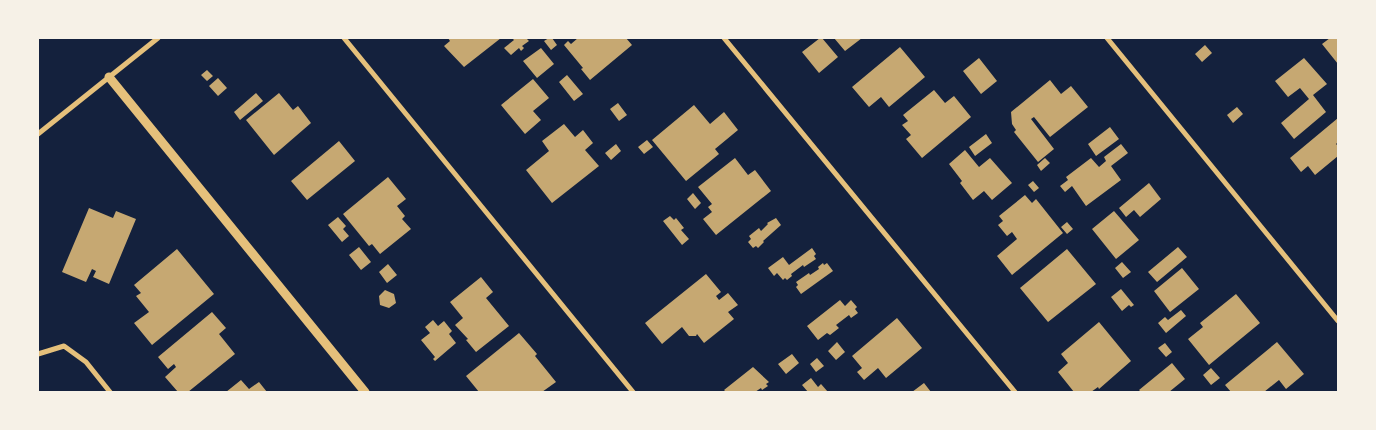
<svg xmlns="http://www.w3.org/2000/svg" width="1376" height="430" font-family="'Fira Sans Condensed',sans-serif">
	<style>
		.building { fill: #c6a872 }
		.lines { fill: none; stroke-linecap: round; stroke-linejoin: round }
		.minor { stroke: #e5c07b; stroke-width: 5 }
		.tertiary { stroke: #e5c07b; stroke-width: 9 }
	</style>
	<rect width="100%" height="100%" fill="#14213d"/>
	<path class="building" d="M448 38H501L464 67 444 46 450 41Z
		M512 38H526L529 41 522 46 524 48 521 51 519 48 511 55 504 48 514 40Z
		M549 38H552L557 45 551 50 544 41Z
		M578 38H626L632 45 590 80 581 69 583 68 564 45 568 41 571 44Z
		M820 38H822L838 57 819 73 802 52Z
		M834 38H862L845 51Z
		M1330 38H1338V64L1322 44Z
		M1205 45 1212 53 1202 62 1195 54Z
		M900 47 925 77 889 107 881 97 869 107 852 87Z
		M541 48 554 64 537 78 523 61Z
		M979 58 997 81 981 94 963 71Z
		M1304 58 1327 84 1313 95 1326 112 1294 139 1281 123 1309 99 1300 88 1288 97 1275 81Z
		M207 70 213 76 207 81 201 75Z
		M567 75 583 94 574 101 559 82Z
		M218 78 227 88 218 96 209 86Z
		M533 79 549 98 533 111 541 120 525 134 501 105Z
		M1050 80 1061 94 1071 86 1088 107 1050 137 1034 117 1031 119 1054 149 1038 162 1014 132 1016 130 1012 124 1011 112Z
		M934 90 945 103 954 96 971 117 922 158 906 139 911 135 902 125 908 121 903 115Z
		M256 93 263 101 240 120 234 112Z
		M279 93 293 110 298 106 311 123 274 155 246 120Z
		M618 103 627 115 619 121 610 109Z
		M694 105 710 124 724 112 738 130 715 149 719 154 686 181 652 140Z
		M1237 107 1243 114 1233 123 1227 115Z
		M1338 118V142L1336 144 1338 146V156L1315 175 1308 166 1301 172 1290 158Z
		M564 124 575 137 583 130 593 143 585 150 599 166 552 203 526 170 549 151 542 141Z
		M1110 127 1119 139 1096 156 1088 144Z
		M986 134 992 143 975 156 969 147Z
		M647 140 653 147 644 154 638 147Z
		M339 141 355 161 307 200 291 181Z
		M616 144 621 151 611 160 605 153Z
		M1121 144 1128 153 1111 166 1121 180 1086 206 1072 186 1065 192 1060 186 1068 180 1066 177 1091 158 1099 167 1106 161 1104 157Z
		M965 150 979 167 990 158 1012 183 992 200 984 191 973 200 960 183 962 181 949 164Z
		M735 158 748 175 755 170 771 191 716 235 703 219 712 212 708 207 712 204 698 187Z
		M1045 158 1050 163 1041 171 1037 165Z
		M388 177 406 199 397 206 405 216 402 219 411 229 380 254 372 244 369 246 343 214Z
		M1033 181 1039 188 1034 192 1028 185Z
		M1149 183 1161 199 1140 217 1134 210 1126 217 1119 208Z
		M693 193 701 203 695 209 687 199Z
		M1025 195 1032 203 1036 199 1063 233 1012 275 997 256 1017 239 1012 232 1007 236 998 225 1003 221 999 216Z
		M89 208 113 218 116 211 136 219 109 284 93 277 96 271 92 269 86 282 62 272Z
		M1114 211 1139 240 1116 259 1092 229Z
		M670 216 674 220 676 218 684 228 681 230 689 239 682 245 663 221Z
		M338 217 346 226 343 229 349 236 342 242 328 225Z
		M776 218 781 225 763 241 764 242 758 248 756 246 753 248 748 242 751 239 749 236 759 228 761 231 768 224 767 223Z
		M1067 222 1073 229 1067 234 1061 227Z
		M359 247 371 262 361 270 349 255Z
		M1178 247 1187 257 1157 282 1148 272Z
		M812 248 816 254 814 256 816 259 804 267 803 265 791 274 792 276 787 280 785 278 783 280 777 273 774 276 768 268 783 257 789 265Z
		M177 249 214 294 152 345 134 323 149 312 136 296 141 293 134 285Z
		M1067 249 1096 284 1048 322 1020 288Z
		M1122 262 1131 272 1123 278 1115 268Z
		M823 263 824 265 827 263 833 271 801 294 796 287 798 285 796 282 809 273 810 275 819 269 818 267Z
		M388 264 397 275 387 283 379 272Z
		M1182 268 1199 289 1170 312 1154 291Z
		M706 274 721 292 716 296 719 300 728 293 738 305 728 312 734 319 704 343 697 334 696 336H689L682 327 662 344 645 323Z
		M481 277 493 292 486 298 509 326 476 352 466 340 468 339 455 325 463 318 450 302Z
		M1121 289 1134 305 1131 307 1129 305 1122 311 1111 297Z
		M385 290 394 294 396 303 389 308 380 305 379 296Z
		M1236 294 1260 323 1209 365 1188 339 1203 327 1200 323Z
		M840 300 845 306 851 300 857 307 855 309 858 313 851 318 849 315 836 325 839 328 830 335 827 333 818 340 807 326Z
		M1181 310 1186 316 1166 333 1158 323 1165 317 1168 320Z
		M212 312 226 328 219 334 235 354 188 392H178L165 377 176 367 174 364 168 369 158 357Z
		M897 318 922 348 886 378 878 368 864 380 857 372 862 368 852 356Z
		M433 320 438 326 444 321 452 331 449 334 456 343 435 361 433 359 435 357 421 340 430 333 425 327Z
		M1099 322 1131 361 1099 389 1098 387 1091 392H1074L1058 372 1068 363 1061 354Z
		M519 333 537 354 535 356 556 382 542 392H479L466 376Z
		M837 342 845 352 836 360 828 351Z
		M1277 342 1304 374 1286 389 1279 380 1264 392H1231L1225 385Z
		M1165 343 1172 352 1166 357 1158 348Z
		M792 354 799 363 786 374 778 364Z
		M817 358 824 366 816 372 810 364Z
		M1172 363 1185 379 1169 392H1141L1139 390Z
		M753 367 769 382 766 384 768 386 762 390 761 388 755 392H726L724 390Z
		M1211 368 1220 378 1211 385 1203 375Z
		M811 378 818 387 821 384 828 392H808L802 385Z
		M241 380 249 389 259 382 267 392H226Z
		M924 383 931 392H912Z"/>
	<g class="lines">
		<path class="minor" d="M344 38 633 392
			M724 38 1015 392
			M1107 38 1338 321
			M38 134 158 38
			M38 354 64 346 86 362 110 392"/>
		<path class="tertiary" d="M109 77 365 392"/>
	</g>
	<rect width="1376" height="430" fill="none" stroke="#f6f1e7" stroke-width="78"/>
</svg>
